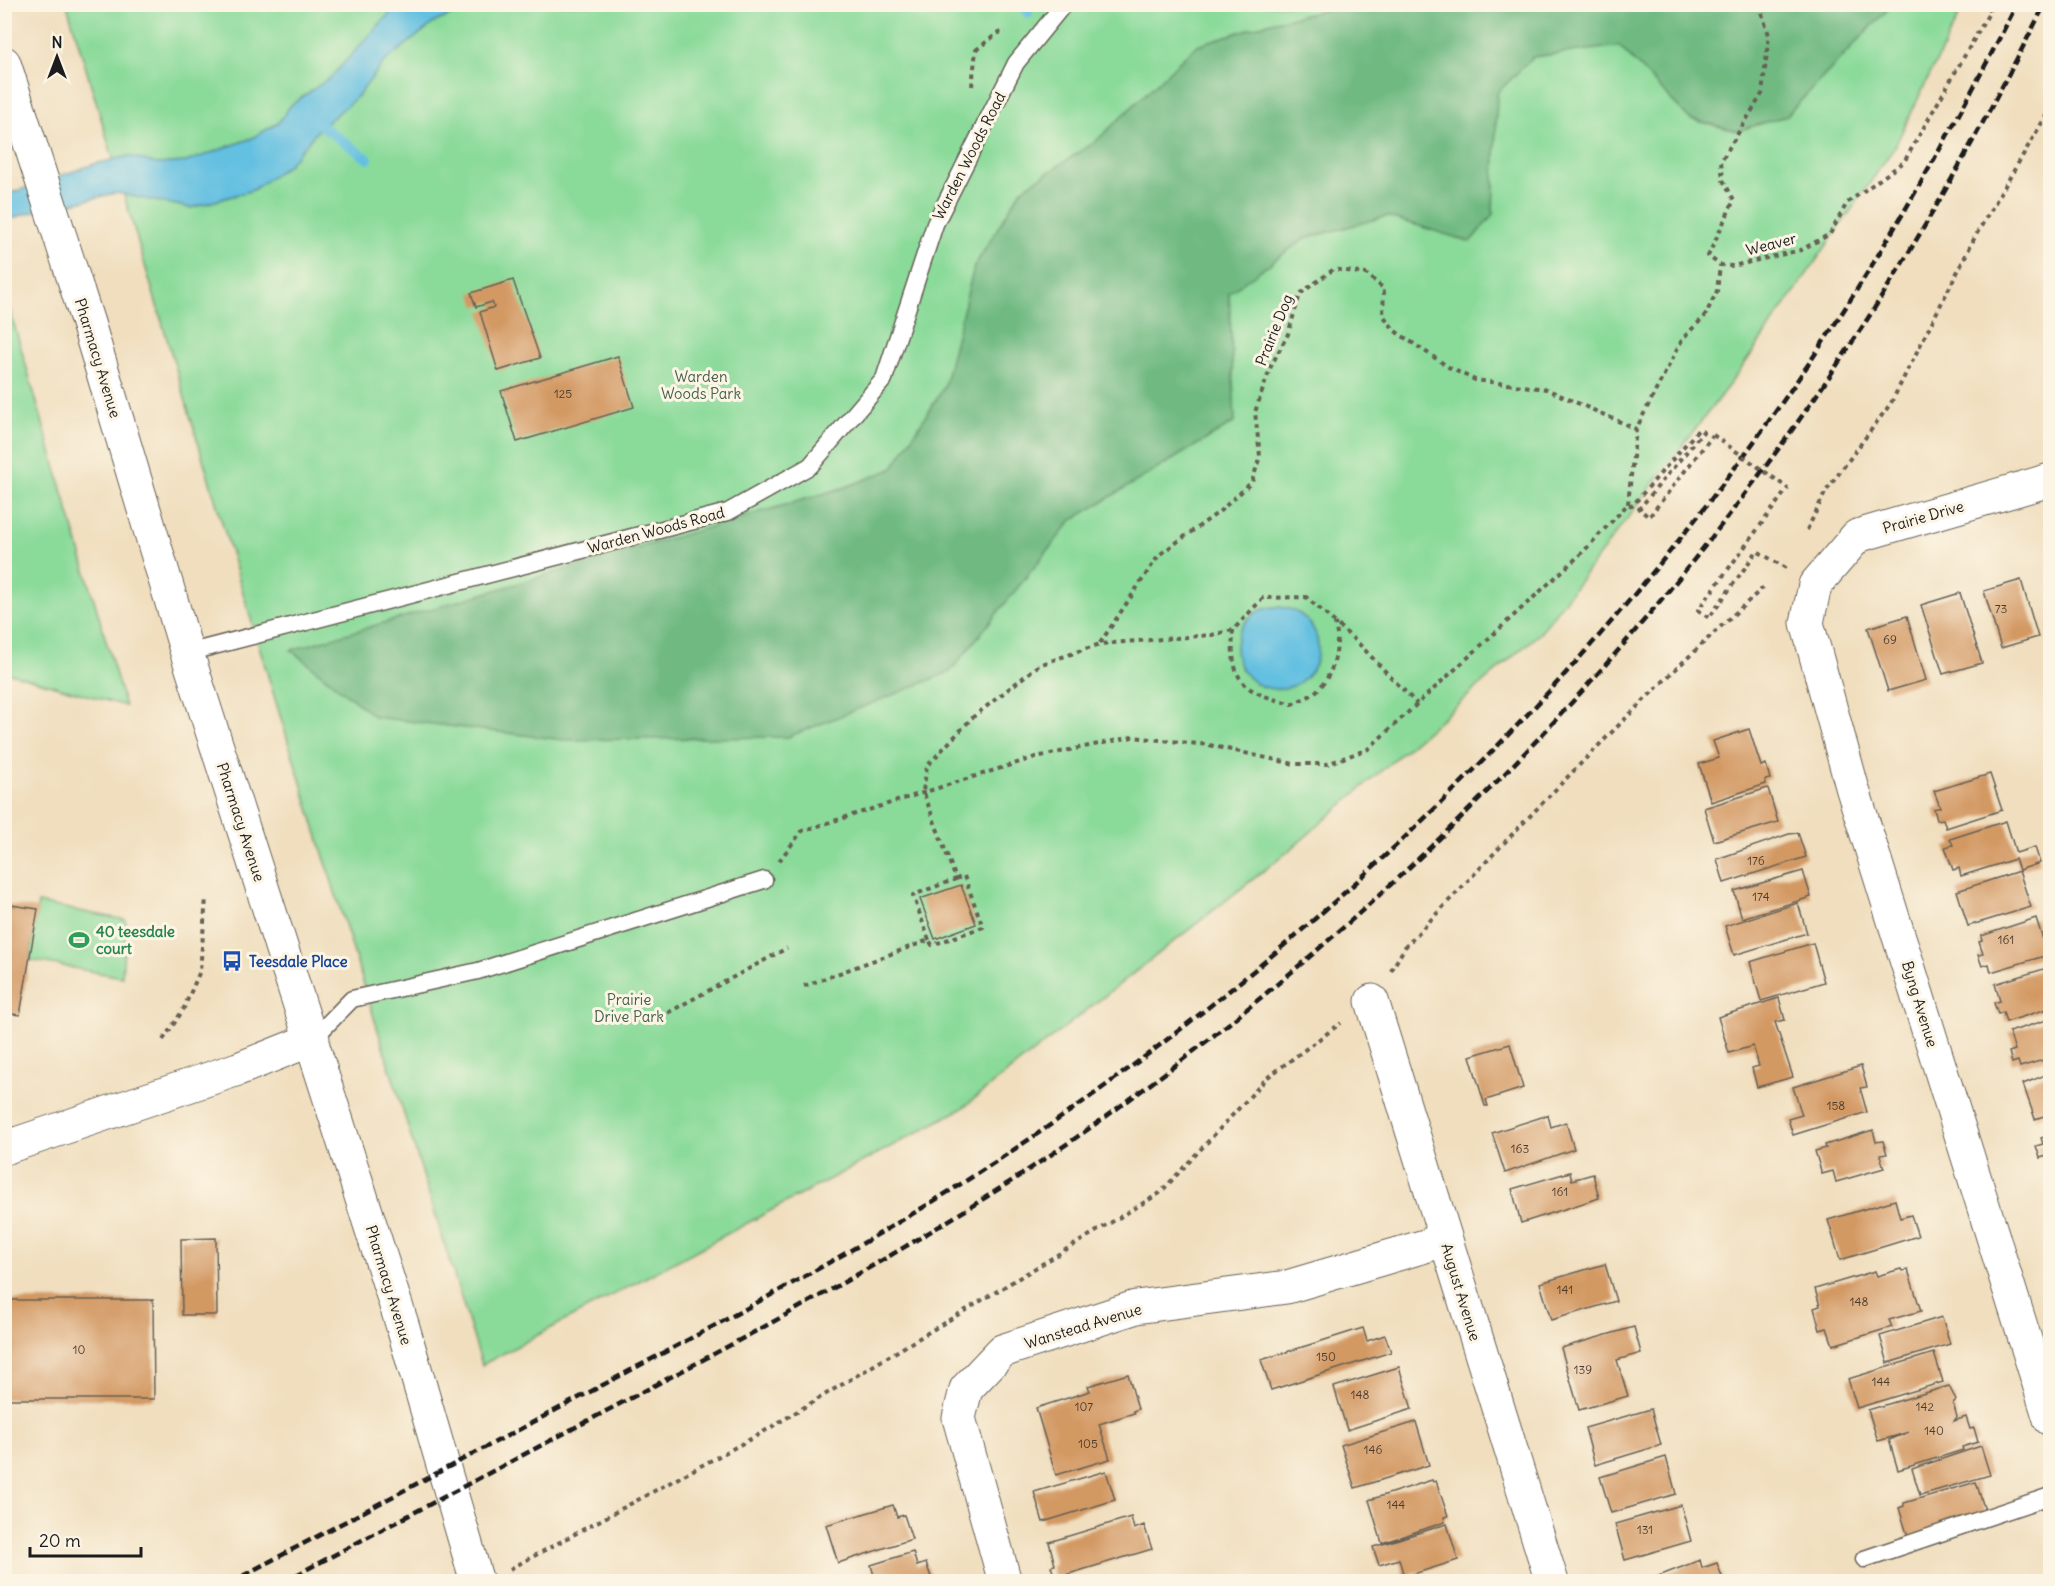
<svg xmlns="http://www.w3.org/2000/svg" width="2055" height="1586" font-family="Delius,sans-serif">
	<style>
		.green { fill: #8ada9a; stroke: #537b5b; stroke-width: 1.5 }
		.forest { fill: #6fba82; stroke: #466b4f; stroke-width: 1.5 }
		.water { fill: #63c0e1; stroke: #406e7e; stroke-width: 1.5 }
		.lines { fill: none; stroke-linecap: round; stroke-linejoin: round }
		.stream { stroke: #63c0e1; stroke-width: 10 }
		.building { fill: #d39964 }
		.lane-casing { stroke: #666055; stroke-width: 19 }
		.street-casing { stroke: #666055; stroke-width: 35 }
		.secondary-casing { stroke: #666055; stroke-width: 35 }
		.path { stroke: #666055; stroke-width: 4; stroke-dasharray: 4.5 4.5; stroke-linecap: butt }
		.lane { stroke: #fff; stroke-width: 16 }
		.street { stroke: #fff; stroke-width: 33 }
		.secondary { stroke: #fff; stroke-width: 33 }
		.rail { stroke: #1c1c1c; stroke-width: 4.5; stroke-dasharray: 9 4.5; stroke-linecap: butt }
		.path-bridge { stroke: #666055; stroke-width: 4; stroke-dasharray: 4.5 4.5; stroke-linecap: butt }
		.labels { text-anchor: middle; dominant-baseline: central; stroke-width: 6; stroke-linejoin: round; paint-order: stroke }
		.number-label { font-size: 12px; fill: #4a3b2e }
		.street-label { font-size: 15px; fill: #1c1c1c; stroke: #fcf5e5 }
		.park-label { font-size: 15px; fill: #425e48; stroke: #fcf5e5 }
		.leisure-label { font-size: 15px; font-weight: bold; fill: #27864d; stroke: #fcf5e5; text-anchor: start }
		.transit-label { font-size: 15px; font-weight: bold; fill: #164399; stroke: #fcf5e5; text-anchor: start }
	</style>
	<rect width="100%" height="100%" fill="#fcf5e5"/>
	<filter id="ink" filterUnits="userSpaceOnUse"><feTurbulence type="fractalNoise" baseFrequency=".0167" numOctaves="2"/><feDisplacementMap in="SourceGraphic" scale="12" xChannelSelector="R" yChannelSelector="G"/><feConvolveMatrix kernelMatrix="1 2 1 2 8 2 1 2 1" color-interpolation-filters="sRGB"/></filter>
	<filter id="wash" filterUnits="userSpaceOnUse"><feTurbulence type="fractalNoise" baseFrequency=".008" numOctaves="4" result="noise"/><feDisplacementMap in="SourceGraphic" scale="24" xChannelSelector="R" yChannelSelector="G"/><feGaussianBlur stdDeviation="1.35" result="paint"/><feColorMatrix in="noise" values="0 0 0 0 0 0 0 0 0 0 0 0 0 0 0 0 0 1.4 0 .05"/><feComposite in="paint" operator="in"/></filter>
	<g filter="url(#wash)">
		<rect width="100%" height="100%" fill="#f0debe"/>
		<path class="green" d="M67 5H1964L1894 148 1741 369 1540 633 1290 850 961 1109 482 1365 274 696Z
			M5 293 125 706 5 672Z
			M38 903 126 920 122 977 30 960Z"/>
		<path class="forest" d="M1355 4 1892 5 1786 116 1737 131 1690 119 1619 46 1533 57 1497 93 1493 215 1470 242 1387 216 1304 239 1229 293 1235 422 1072 520 950 672 788 737 564 740 375 717 291 650 846 487 892 469 944 387 974 267 1021 190 1095 142 1197 45 1275 21Z"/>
		<path class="water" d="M404 5H474L435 22 383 63 358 96 318 130 288 165 253 190 191 208 116 193 25 214 5 221V195L94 164 129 156 157 164 186 162 252 138 278 123 291 105 331 77 390 13Z
			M1236 648a41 41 0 1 1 82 0a41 41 0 1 1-82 0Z"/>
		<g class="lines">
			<path class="stream" d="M1021 4 1028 13
				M312 119 368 159"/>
		</g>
		<g id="blocks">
			<path class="building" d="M513 280 540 358 498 371 480 312 494 307 492 302 476 307 471 293Z
				M618 356 634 407 517 442 501 391Z
				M2021 580 2038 637 2001 648 1984 591Z
				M1960 593 1982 663 1943 674 1921 605Z
				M1907 616 1926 680 1888 691 1868 628Z
				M1749 729 1761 766 1766 764 1770 779 1765 780 1766 784 1711 802 1699 764 1719 758 1713 741Z
				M1990 774 2002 810 1946 828 1943 819 1937 820 1934 809 1940 807 1934 791Z
				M1768 788 1778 822 1714 841 1704 808Z
				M2006 821 2016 853 2035 847 2040 863 2019 870 2015 859 1961 876 1959 868 1953 870 1945 847 1953 845 1950 839Z
				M1798 833 1806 857 1724 883 1717 859 1789 834Z
				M1803 871 1811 897 1742 918 1734 891Z
				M2019 871 2031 907 1968 926 1957 891Z
				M961 885 976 924 935 939 920 899Z
				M1798 903 1807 933 1734 955 1725 926Z
				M4 904 38 909 20 1015 4 1013Z
				M2036 918 2048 955 1991 972 1989 964 1982 966 1978 955 1983 954 1979 942 1982 941 1981 936Z
				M1813 943 1824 982 1761 1001 1750 962Z
				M2050 967V1008L2006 1022 2003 1012 1998 1014 1994 1003 2000 1001 1995 984Z
				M1779 998 1785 1020 1775 1022 1793 1077 1757 1087 1752 1068 1759 1066 1753 1046 1729 1053 1718 1017Z
				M2050 1019V1058L2020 1067 2018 1061 2012 1063 2009 1052 2015 1050 2009 1032Z
				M1510 1044 1523 1088 1486 1100 1488 1106H1485L1470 1056Z
				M1861 1066 1867 1087 1860 1088 1867 1112 1793 1135 1788 1119 1802 1115 1793 1087Z
				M2050 1073V1114L2035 1119 2023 1084Z
				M1548 1115 1551 1127 1566 1122 1574 1149 1505 1173 1492 1133Z
				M1873 1130 1876 1142 1883 1141 1887 1154 1880 1155 1884 1168 1836 1182 1833 1171 1822 1174 1815 1151 1826 1148 1825 1145Z
				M2050 1135V1168L2047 1156 2040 1158 2036 1146 2043 1144 2041 1138Z
				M1570 1172 1572 1180 1593 1174 1599 1198 1521 1223 1512 1189Z
				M1895 1200 1900 1218 1911 1215 1918 1236 1840 1260 1828 1220Z
				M216 1238 217 1315H182L181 1239Z
				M1605 1264 1616 1301 1551 1320 1540 1283Z
				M1901 1269 1902 1271 1908 1270 1921 1311 1889 1320 1892 1327 1833 1345 1827 1328 1820 1330 1814 1308 1820 1306 1815 1289 1875 1271 1877 1276Z
				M4 1300H153L154 1399H4Z
				M1942 1317 1950 1344 1888 1363 1880 1336Z
				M1634 1327 1641 1353 1617 1360 1628 1396 1579 1410 1561 1348Z
				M1363 1328 1367 1341 1385 1335 1391 1352 1271 1390 1261 1360Z
				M1934 1353 1943 1382 1857 1408 1848 1379Z
				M1399 1367 1412 1409 1347 1430 1334 1387Z
				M1128 1374 1138 1409 1133 1411 1134 1413 1099 1424 1110 1459 1056 1475 1036 1408 1090 1391 1088 1386Z
				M1949 1386 1956 1400 1953 1403 1957 1417 1954 1421 1966 1417 1970 1429 1974 1428 1978 1442 1962 1447 1963 1450 1898 1470 1889 1440 1909 1432 1878 1441 1868 1410Z
				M1651 1409 1661 1445 1595 1465 1585 1428Z
				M1416 1422 1429 1465 1355 1488 1341 1445Z
				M1981 1446 1990 1475 1920 1495 1912 1469Z
				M1666 1457 1676 1494 1611 1513 1600 1477Z
				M1106 1471 1115 1500 1043 1522 1034 1492Z
				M1432 1480 1433 1482 1436 1481 1448 1516 1444 1517 1445 1522 1382 1543 1369 1500Z
				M1976 1482 1986 1514 1908 1537 1899 1508 1904 1506V1503Z
				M893 1505 897 1517 904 1515 912 1539 838 1563 826 1525Z
				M1681 1505 1691 1541 1625 1560 1615 1524Z
				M1131 1517 1134 1529 1144 1525 1152 1549 1055 1578 1051 1566 1055 1565 1049 1542Z
				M1447 1524 1458 1560 1404 1577 1399 1559 1379 1565 1373 1547Z
				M913 1552 917 1566 926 1563 931 1577 922 1582H868L875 1579 871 1565Z
				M1700 1560 1702 1568 1717 1563 1724 1582H1643Z"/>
		</g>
	</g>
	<g filter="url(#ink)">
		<use href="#blocks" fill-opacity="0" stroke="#666055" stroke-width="1.5"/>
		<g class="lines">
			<g class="lane-casing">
				<path id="lane" d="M187 653 728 512 810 466 884 379 935 224 1016 63 1064 4
					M313 1039 352 999 478 971 764 880
					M1864 1559 2050 1496"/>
			</g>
			<g class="street-casing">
				<path id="street" d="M2050 480 1857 536 1815 585 1807 623 1853 790 2050 1419
					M1372 1001 1552 1582
					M4 1148 238 1069 313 1039
					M1005 1582 959 1418 966 1389 1002 1351 1136 1307 1287 1287 1445 1240"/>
			</g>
			<g class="secondary-casing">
				<path id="secondary" d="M4 63 88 323 187 653 402 1324 477 1582"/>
			</g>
			<path class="path" d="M1762 4V14L1769 35 1762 94 1721 161 1723 180 1734 200 1708 256 1720 265 1733 266 1801 250 1830 234 1847 203 1904 162 1989 13 1990 4
				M972 86 976 50 998 33 1006 32
				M1628 504 1636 429 1683 338 1705 316 1717 291 1720 265
				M1807 530 1826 491 1891 403 1976 235 2050 109
				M1786 568 1757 551 1709 618 1698 610 1788 488
				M1233 630C1230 683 1243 692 1292 704 1299 700 1308 698 1314 693 1334 677 1341 646 1335 623
				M1100 643 1159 555 1219 512 1252 482 1260 456 1255 412 1271 366 1288 334 1300 294 1334 269 1366 274 1384 289 1383 315 1395 331 1450 368 1475 380 1546 389 1636 429
				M779 861 802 831 1036 757 1132 737 1209 745 1294 764H1327L1368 749 1582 553 1628 504 1632 506 1699 429 1703 432 1639 509 1649 517 1713 435
				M929 940 913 895 956 879
				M1391 971 1405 947C1522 824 1638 700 1764 587
				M804 986 929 940 932 945 983 927 964 876 956 879 923 791 927 766 973 717 1039 665 1100 644 1212 635 1233 630 1263 598 1306 597 1357 642 1417 704
				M660 1017 787 948
				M163 1040 183 1010 200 971 206 898
				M510 1569 758 1435 1160 1193 1268 1077 1341 1023"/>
			<use href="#lane" class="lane"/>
			<use href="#street" class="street"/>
			<use href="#secondary" class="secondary"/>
			<path class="rail" d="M231 1582C365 1511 498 1441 631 1370 779 1292 927 1212 1063 1116 1369 901 1640 628 1842 313 1906 213 1963 110 2017 4
				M283 1582C398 1521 512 1461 627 1400 781 1319 934 1236 1077 1137 1386 921 1653 647 1859 332 1928 226 1988 116 2045 4"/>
			<path class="path-bridge" d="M1713 435 1788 488"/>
		</g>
	</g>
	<defs>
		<g id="stadium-bare" transform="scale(1.62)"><path d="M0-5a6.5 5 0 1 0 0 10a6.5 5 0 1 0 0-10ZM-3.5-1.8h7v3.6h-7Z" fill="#2e9e5b" stroke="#fcf5e5" stroke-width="2.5" paint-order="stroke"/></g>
		<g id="bus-bare" transform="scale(1.62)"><path d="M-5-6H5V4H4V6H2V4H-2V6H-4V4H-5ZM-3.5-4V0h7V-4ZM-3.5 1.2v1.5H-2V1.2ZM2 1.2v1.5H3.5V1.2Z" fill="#1a4fb4" stroke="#fcf5e5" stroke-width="2.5" paint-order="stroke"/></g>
	</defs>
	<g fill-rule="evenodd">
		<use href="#stadium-bare" x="79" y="940"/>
		<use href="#bus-bare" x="232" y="961"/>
	</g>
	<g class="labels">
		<g class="number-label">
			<text x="563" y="393">125</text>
			<text x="2001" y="608">73</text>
			<text x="1890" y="639">69</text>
			<text x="1756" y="860">176</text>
			<text x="1761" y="896">174</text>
			<text x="2006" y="939">161</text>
			<text x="1836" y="1105">158</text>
			<text x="1520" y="1148">163</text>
			<text x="1560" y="1191">161</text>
			<text x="1565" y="1289">141</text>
			<text x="1859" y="1301">148</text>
			<text x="79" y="1349">10</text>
			<text x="1326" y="1356">150</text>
			<text x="1583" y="1369">139</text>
			<text x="1881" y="1381">144</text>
			<text x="1360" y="1394">148</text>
			<text x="1084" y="1406">107</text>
			<text x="1925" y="1406">142</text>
			<text x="1934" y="1430">140</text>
			<text x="1088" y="1443">105</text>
			<text x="1373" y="1449">146</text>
			<text x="1396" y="1504">144</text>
			<text x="1645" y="1529">131</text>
		</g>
		<g class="street-label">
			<text transform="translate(969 156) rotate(-63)">Warden Woods Road</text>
			<text transform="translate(1771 244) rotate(-14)">Weaver</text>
			<text transform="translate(1274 330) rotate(-68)">Prairie Dog</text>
			<text transform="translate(98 358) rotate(73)">Pharmacy Avenue</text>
			<text transform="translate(1923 517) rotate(-16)">Prairie Drive</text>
			<text transform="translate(656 530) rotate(-15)">Warden Woods Road</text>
			<text transform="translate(241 822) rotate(72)">Pharmacy Avenue</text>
			<text transform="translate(1920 1004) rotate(73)">Byng Avenue</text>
			<text transform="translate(389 1285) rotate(73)">Pharmacy Avenue</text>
			<text transform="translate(1461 1292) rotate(73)">August Avenue</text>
			<text transform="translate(1083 1326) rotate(-17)">Wanstead Avenue</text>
		</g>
		<g class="park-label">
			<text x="701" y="376">Warden<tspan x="701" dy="17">Woods Park</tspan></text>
			<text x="629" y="999">Prairie<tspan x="629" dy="17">Drive Park</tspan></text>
		</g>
		<g class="leisure-label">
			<text x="96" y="931">40 teesdale<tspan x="96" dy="17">court</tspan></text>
		</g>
		<g class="transit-label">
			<text x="249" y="961">Teesdale Place</text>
		</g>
	</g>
	<rect width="2055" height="1586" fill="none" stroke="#fcf5e5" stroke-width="24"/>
	<g transform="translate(57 57)" stroke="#fcf5e5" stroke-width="4.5" paint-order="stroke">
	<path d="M0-4.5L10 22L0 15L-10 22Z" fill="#1c1c1c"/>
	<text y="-9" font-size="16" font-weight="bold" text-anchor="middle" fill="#1c1c1c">N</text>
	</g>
	<path d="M30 1547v9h111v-9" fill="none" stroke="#1c1c1c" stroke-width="3"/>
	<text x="39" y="1547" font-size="18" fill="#1c1c1c" stroke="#fcf5e5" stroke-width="4.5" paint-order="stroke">20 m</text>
</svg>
